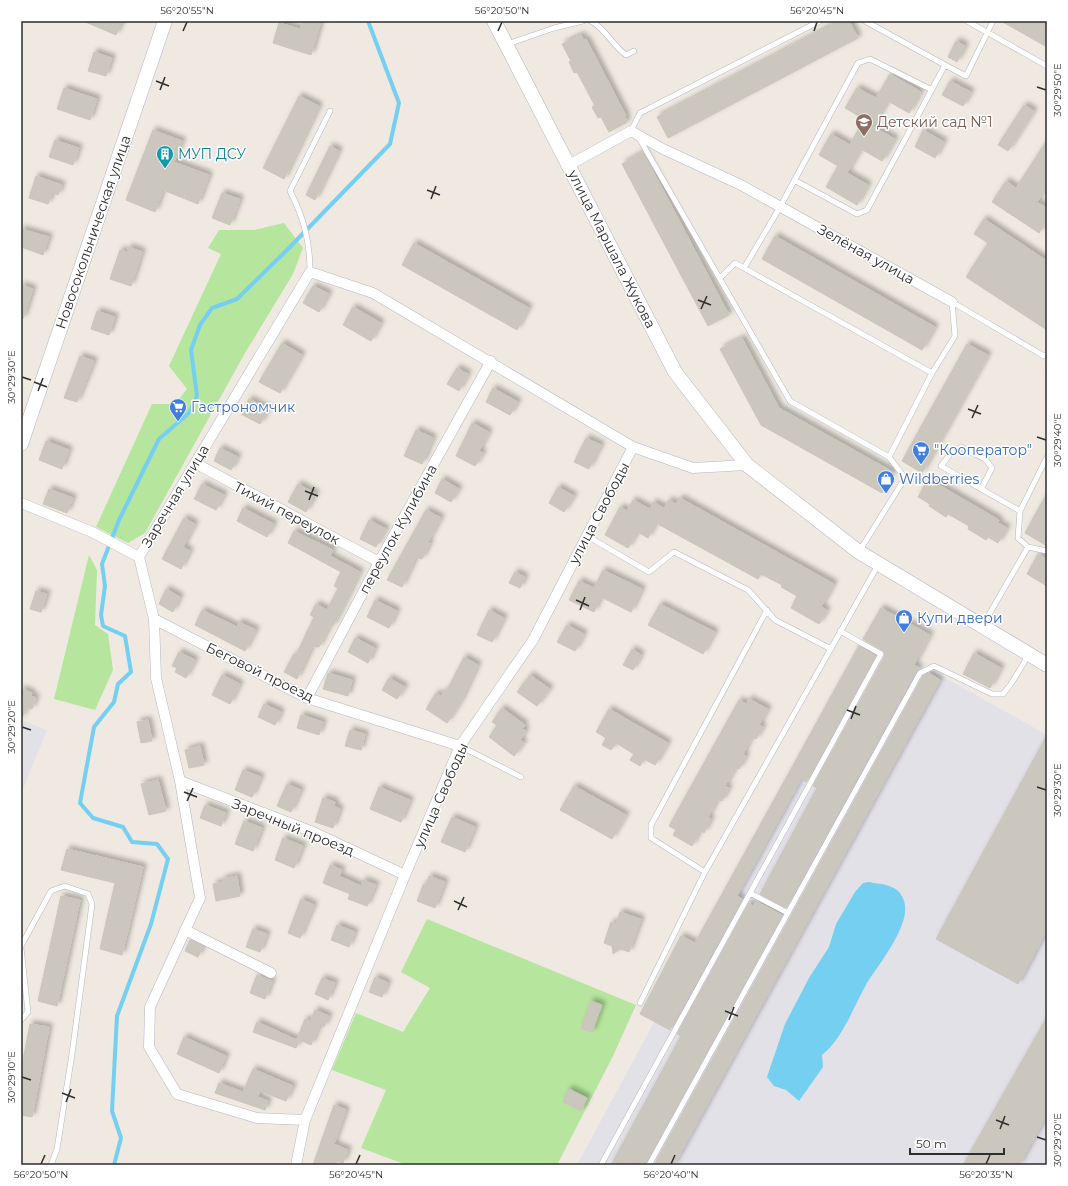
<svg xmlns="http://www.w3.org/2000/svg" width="1068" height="1186" font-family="Montserrat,sans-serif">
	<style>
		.industrial { fill: #e3e1e8 }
		.green { fill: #b6e59e }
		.water { fill: #75cff0 }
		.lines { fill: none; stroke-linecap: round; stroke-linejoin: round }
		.stream { stroke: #75cff0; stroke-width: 4 }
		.building { fill: #cbc7bf; stroke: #cbc5ba; filter: url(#shadow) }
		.lane-casing { stroke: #b4b7c1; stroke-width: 6 }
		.street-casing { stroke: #b4b7c1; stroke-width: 11 }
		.secondary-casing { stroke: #b4b7c1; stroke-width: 15 }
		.lane { stroke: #fff; stroke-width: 5 }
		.street { stroke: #fff; stroke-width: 10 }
		.secondary { stroke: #fff; stroke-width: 14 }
		.ticks { fill: none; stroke: #2e2e2e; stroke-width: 1.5 }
		.labels { text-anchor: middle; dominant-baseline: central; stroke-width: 3; stroke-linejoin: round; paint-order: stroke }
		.education-label { font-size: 14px; fill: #785e54; stroke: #fff; text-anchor: start }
		.culture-label { font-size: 14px; fill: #0d838f; stroke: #fff; text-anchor: start }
		.street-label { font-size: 14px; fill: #2e2e2e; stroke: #fff }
		.shop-label { font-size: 14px; fill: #366cbe; stroke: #fff; text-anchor: start }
		.neatline { fill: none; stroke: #2e2e2e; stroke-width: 1.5 }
		.ticks-label { font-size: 10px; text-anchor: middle; fill: #2e2e2e }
	</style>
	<defs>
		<filter id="shadow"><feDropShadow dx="3.5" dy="-3.5" stdDeviation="2" flood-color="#0004"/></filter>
	</defs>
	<rect width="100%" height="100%" fill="#efe9e1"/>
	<path class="industrial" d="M863 635 949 680 1047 735V1165H577Z
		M21 720 47 730 21 794Z"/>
	<path class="green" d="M284 223 303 248 293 274 245 353 145 533 128 543 96 527 152 404H175L187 389 169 366 221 254 208 248 219 230H254Z
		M89 555 97 570 95 625 108 634 113 670 95 710 54 699Z
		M427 919 636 1005 613 1056 557 1165H407L361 1148 386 1090 332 1070 356 1013 403 1032 430 988 401 972Z"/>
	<path class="water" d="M869 882C883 885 899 884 904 901 912 924 879 964 867 983 853 1007 844 1037 822 1055L823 1067 799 1101 786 1090 774 1086 767 1077 785 1024 809 978 829 947 836 924 855 892 863 883Z"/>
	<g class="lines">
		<path class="stream" d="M114 1165 121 1138 112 1111 117 1016 151 924 168 859 157 844 132 842 123 827 93 818 80 803 94 727 114 702 118 684 131 672 125 636 103 626 101 615 105 586 102 564 119 520 159 439 189 413 197 396 191 350 200 325 212 308 237 299 287 250 390 144 399 103 368 21"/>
	</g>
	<path class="building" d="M83 21H122L116 35Z
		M303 21H321L311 55 273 43 279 23 300 29Z
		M840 21H849L858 38 668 138 657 117Z
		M1001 21H1047V47Z
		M581 35 584 40 586 39 626 116 625 117 627 122 609 132 601 117 598 118 592 107 595 106 577 72 574 73 569 62 571 61 562 44Z
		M956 41 965 46 957 62 948 57Z
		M94 52 112 58 106 76 88 71Z
		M890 74 921 92 909 113 888 101 873 127 895 139 882 161 861 149 847 173 868 185 857 205 826 187 838 166 819 155 831 134 850 145 864 119 845 108 857 88 876 98Z
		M950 81 971 92 963 106 942 95Z
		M64 88 97 99 90 120 57 109Z
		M299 96 319 106 284 179 263 168Z
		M1024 105 1034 111 1008 151 998 145Z
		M153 130 182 141 174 162 209 175 198 204 163 190 155 212 126 200Z
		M923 130 944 142 935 158 915 147Z
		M55 140 79 148 73 165 49 157Z
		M1047 140V187L1037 202 1047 208V220L1039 233 992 202 1006 181 1016 188Z
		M330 146 339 151 315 200 306 195Z
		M643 152 729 315 708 326 622 164Z
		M36 176 62 185 58 195 52 193 48 204 29 198Z
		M222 193 240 199 230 225 212 218Z
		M984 219 1047 261V330L966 277 988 243 974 234Z
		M21 229 49 237 43 255 21 247Z
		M775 236 935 327 922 350 762 259Z
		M414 243 529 308 517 330 402 265Z
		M129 247 142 252 131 286 110 279 120 250 127 252Z
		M21 285 33 289 23 319H21Z
		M313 286 329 294 319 312 303 303Z
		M353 307 381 323 371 341 343 325Z
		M97 311 115 317 109 335 91 329Z
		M742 338 779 408 893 472 882 493 761 425 720 349Z
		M282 343 302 355 280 393 259 382Z
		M967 344 988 355 922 473 902 461Z
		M80 356 94 361 77 402 64 398Z
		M457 368 468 374 459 391 447 384Z
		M493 388 518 402 510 415 486 402Z
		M249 399 268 409 260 424 241 414Z
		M472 423 489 432 479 451 483 453 475 466 456 456Z
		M416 430 433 438 422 464 404 456Z
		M586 438 601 445 589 469 574 462Z
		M46 441 69 450 62 469 39 460Z
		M220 448 238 457 231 470 214 461Z
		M442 479 459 489 451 502 435 493Z
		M927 481 937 487 939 485 999 520 998 523 1007 528 998 543 988 537 986 540 968 529 969 526 948 514 946 517 929 506 930 504 918 497Z
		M202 484 224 495 216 510 194 499Z
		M298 484 316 494 306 512 288 502Z
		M558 487 574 496 564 512 549 503Z
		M49 489 73 498 67 513 43 504Z
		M1047 493V546L1025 533Z
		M680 498 834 584 821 607 827 610 819 624 791 608 797 596 781 587 782 585 761 574 758 579 656 523 648 538 638 532 628 548 605 535 620 507 627 511 633 500 650 509 653 502 664 508 669 500 676 504Z
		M243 508 274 524 267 537 237 521Z
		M426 510 441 518 428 542 430 543 422 559 416 557 402 587 387 580Z
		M184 518 195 524 183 547 190 551 181 569 162 559Z
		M369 520 386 529 376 547 360 539Z
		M294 531 333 550 330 556 360 572 333 626 330 625 319 647H312L297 679 284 672 294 654 296 655 314 617 310 615 316 604 327 610 338 588 334 586 341 572 288 543Z
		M1038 554 1047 559V586L1027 574Z
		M603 570 642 589 631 612 601 597 594 612 569 600 579 581 594 588Z
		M515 572 525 577 520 588 509 583Z
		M166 589 180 597 173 612 159 604Z
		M36 591 47 594 41 612 30 609Z
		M375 600 397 611 389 628 367 617Z
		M660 604 715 632 703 654 648 625Z
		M881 608 930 635 914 665 920 668 916 671 786 908 760 894 817 788 813 786 885 656 883 651 863 639Z
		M202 610 237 627 239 622 256 630 245 651 195 625Z
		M489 610 504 618 492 642 477 635Z
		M567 625 584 634 575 651 557 642Z
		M355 638 375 648 368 663 348 652Z
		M859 646 876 656 806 782 801 779 737 896 742 899 670 1030 640 1014 681 936 695 943Z
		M632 649 641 655 633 670 623 665Z
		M179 652 195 660 186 678 175 672 177 668 172 666Z
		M974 653 1001 668 990 688 963 674Z
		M464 657 478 665 461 701 447 723 426 709 436 693 441 696 444 691 446 692Z
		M328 673 352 680 348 696 323 689Z
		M929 673 940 680 674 1165H654L923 676Z
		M222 675 240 684 230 704 212 695Z
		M530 675 550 689 537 706 517 692Z
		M389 678 405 687 397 699 382 690Z
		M21 689 32 693 31 696 36 698 32 709 27 707 21 720Z
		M749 699 768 709 759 725 763 727 756 739 752 737 743 754 746 756 739 769 736 767 725 786 729 788 722 801 718 799 708 817 711 819 704 833 700 830 692 846 673 835 676 830 669 826 739 700 746 704Z
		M264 704 281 712 275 725 258 717Z
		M502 708 525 725 522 729 526 731 520 740 524 743 514 756 489 737 497 725 492 722Z
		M609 709 668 743 655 765 644 759 640 766 630 760 634 754 616 743 611 750 602 745 606 738 596 732Z
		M301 715 323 722 319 735 297 728Z
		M148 720 152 741 141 743 137 722Z
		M350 730 365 734 361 750 345 746Z
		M1047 735V930L1018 984 936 939Z
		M200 746 204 765 189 768 185 750Z
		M243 770 261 777 252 797 235 790Z
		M158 780 166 811 149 815 141 784Z
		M287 784 301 790 291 812 277 806Z
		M574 786 626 815 612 839 560 810Z
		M379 787 410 800 401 822 370 809Z
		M323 798 335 802 334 806 340 809 333 828 315 822Z
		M205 805 226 813 221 826 200 818Z
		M452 817 475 827 465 852 441 842Z
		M244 821 262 828 253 851 235 844Z
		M283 838 303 846 294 868 275 860Z
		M67 849 143 867 122 955 100 949 115 883 61 870Z
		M330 865 342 870 339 876 361 886 363 880 376 885 367 906 348 899 350 894 323 883Z
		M237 876 240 896 216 901 213 884 223 882 222 879Z
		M429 876 445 882 435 908 417 901 423 885 427 883Z
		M61 896 80 900 57 1006 38 1001Z
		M301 899 314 905 300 938 288 933Z
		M756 901 782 915 645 1165H611L681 1036 677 1034 749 903 753 906Z
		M620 912 641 919 629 952 620 949 613 954 612 946 604 943 611 922 616 924Z
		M337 925 355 932 349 947 331 940Z
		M253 929 267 934 260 952 246 947Z
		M190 940 203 946 198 957 185 951Z
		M257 975 272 981 265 999 250 993Z
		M375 977 388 983 382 997 369 992Z
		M322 978 335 983 328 1000 315 994Z
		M591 1001 602 1005 592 1032 581 1029Z
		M315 1010 329 1016 324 1027 320 1025 311 1045 297 1039 305 1019 310 1021Z
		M1047 1017V1115L1019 1165H963Z
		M257 1022 299 1041 296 1048 253 1032Z
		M30 1024 49 1027 32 1117 21 1115V1070Z
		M184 1037 226 1056 219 1073 177 1054Z
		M253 1069 293 1086 286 1101 260 1091 258 1097 268 1101 265 1110 215 1093 219 1083 243 1092Z
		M569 1089 587 1098 581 1111 563 1102Z
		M334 1105 346 1110 334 1144 348 1150 343 1163 337 1161 335 1165H313Z"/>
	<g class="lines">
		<g class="lane-casing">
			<path id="lane" d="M591 21C606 29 612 45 626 55L634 51
				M967 21 1047 66
				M508 44 554 28 583 21
				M945 65 966 76 993 21
				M631 131 640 113 820 21
				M639 138 790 401 889 457
				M794 180 857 214 867 210 945 65 865 21
				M744 268 780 207 858 63 870 59 932 90
				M310 272C310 242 304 218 290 191L330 111
				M720 278 735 263 932 373
				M952 302 1044 356 1047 355
				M981 489 992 468 985 459 961 447 951 453 941 466 1020 511 1018 538 1028 547
				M1020 511 1047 457
				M587 536 649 572 674 552 748 590 775 620 831 649
				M860 550 905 478 889 457 932 373 955 336 952 302
				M767 610 651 825V838L705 872 878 565
				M983 625 1028 547 1047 551
				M460 746 521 777
				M750 893 788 913
				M21 946 51 891 65 886 88 894 92 904 72 1054 57 1149 51 1165
				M21 948 28 1012 21 1020
				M640 1003 705 872
				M601 1165 881 654 840 631
				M649 1165 920 673 934 666 992 694H1003L1011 684 1028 656"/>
		</g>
		<g class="street-casing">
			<path id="street" d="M569 165 631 131 663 149 741 185 952 302
				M195 463 379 562
				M21 503 92 532 139 557
				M154 619 307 698 460 746
				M307 698 379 562 491 361
				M180 781 313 832 405 875
				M185 930 271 973
				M305 1120 257 1118 177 1094 149 1047 150 1007 200 898 180 781 156 678 154 619 139 557 310 272 373 293 633 447 693 468 747 465
				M296 1165 305 1120 405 875 460 746 533 640 633 447"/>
		</g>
		<g class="secondary-casing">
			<path id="secondary" d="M494 21 675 372 747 465 859 552 1047 665
				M21 444 165 21"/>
		</g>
		<use href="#lane" class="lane"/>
		<use href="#street" class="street"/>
		<use href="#secondary" class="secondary"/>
	</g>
	<path class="ticks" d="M183 31 187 22M498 31 502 22M814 31 817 22M156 81 169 86M1037 87 1046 90M160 90 165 77M427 190 440 195M431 199 436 186M698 300 711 305M701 309 707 296M22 377 31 380M34 382 47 387M38 391 43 378M968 409 981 414M972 418 978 405M1037 437 1046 440M305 491 318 496M309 500 314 487M576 600 589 606M580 610 585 597M847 710 860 715M851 719 856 706M22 727 31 730M1037 787 1046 790M184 792 197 797M187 801 193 788M454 901 467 907M458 910 464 897M725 1011 738 1016M729 1020 734 1007M22 1077 31 1080M62 1093 75 1098M66 1102 71 1089M996 1120 1009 1125M1000 1129 1005 1116M1037 1137 1046 1140M41 1164 45 1155M356 1164 360 1155M671 1164 675 1155M986 1164 990 1155"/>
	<defs>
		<g id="school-pin" transform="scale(0.9)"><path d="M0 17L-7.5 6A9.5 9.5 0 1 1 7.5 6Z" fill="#8d6e63" stroke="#fff"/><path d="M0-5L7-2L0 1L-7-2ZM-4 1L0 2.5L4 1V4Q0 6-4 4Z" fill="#fff"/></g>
		<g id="building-pin" transform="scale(0.9)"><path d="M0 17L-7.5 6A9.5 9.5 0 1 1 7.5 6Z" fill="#0f9aa8" stroke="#fff"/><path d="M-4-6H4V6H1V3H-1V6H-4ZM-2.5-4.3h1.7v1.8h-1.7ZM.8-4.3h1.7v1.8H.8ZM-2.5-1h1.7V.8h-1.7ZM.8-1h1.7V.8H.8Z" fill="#fff"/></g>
		<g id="supermarket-pin" transform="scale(0.9)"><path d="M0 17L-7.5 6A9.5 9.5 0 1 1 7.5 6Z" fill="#3f7fe0" stroke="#fff"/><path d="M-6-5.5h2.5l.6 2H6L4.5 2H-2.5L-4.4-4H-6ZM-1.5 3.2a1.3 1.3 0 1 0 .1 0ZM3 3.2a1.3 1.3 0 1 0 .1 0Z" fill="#fff"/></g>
		<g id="shop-pin" transform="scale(0.9)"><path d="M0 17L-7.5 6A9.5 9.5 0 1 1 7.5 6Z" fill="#3f7fe0" stroke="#fff"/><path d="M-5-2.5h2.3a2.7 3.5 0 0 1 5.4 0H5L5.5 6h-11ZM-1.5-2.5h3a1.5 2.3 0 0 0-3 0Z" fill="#fff"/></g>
	</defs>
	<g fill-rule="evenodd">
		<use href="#school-pin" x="864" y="122"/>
		<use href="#building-pin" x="165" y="154"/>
		<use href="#supermarket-pin" x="178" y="407"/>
		<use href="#supermarket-pin" x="921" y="450"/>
		<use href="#shop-pin" x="886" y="479"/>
		<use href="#shop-pin" x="904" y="618"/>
	</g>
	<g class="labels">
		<g class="education-label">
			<text x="877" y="122">Детский сад №1</text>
		</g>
		<g class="culture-label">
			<text x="178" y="154">МУП ДСУ</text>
		</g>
		<g class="street-label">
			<text transform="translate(93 232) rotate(-71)">Новосокольническая улица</text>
			<text transform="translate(612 249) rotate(63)">улица Маршала Жукова</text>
			<text transform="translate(866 254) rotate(29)">Зелёная улица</text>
			<text transform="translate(175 496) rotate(-59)">Заречная улица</text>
			<text transform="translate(287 513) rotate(28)">Тихий переулок</text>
			<text transform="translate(599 513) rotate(-62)">улица Свободы</text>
			<text transform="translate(398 529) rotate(-61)">переулок Кулибина</text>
			<text transform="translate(260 672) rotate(26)">Беговой проезд</text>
			<text transform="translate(441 795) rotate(-66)">улица Свободы</text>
			<text transform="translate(293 827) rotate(22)">Заречный проезд</text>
		</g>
		<g class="shop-label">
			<text x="191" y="407">Гастрономчик</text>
			<text x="934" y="450">"Кооператор"</text>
			<text x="899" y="479">Wildberries</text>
			<text x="917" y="618">Купи двери</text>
		</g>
	</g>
	<rect width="1068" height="1186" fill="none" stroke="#ffffff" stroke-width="44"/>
	<path d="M910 1148v6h94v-6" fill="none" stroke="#2e2e2e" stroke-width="2"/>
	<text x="916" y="1148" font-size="12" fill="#2e2e2e" stroke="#ffffff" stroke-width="3" paint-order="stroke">50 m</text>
	<rect x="22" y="22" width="1024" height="1142" class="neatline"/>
	<g class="ticks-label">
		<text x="187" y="14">56°20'55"N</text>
		<text x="502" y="14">56°20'50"N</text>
		<text x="817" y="14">56°20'45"N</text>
		<text transform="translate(1057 90) rotate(-90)" y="4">30°29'50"E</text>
		<text transform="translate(11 377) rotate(-90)" y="4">30°29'30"E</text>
		<text transform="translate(1057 440) rotate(-90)" y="4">30°29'40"E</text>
		<text transform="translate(11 727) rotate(-90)" y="4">30°29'20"E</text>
		<text transform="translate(1057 790) rotate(-90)" y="4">30°29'30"E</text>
		<text transform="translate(11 1077) rotate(-90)" y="4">30°29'10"E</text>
		<text transform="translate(1057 1140) rotate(-90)" y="4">30°29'20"E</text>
		<text x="41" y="1178">56°20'50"N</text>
		<text x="356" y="1178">56°20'45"N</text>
		<text x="671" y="1178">56°20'40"N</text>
		<text x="986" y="1178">56°20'35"N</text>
	</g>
</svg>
